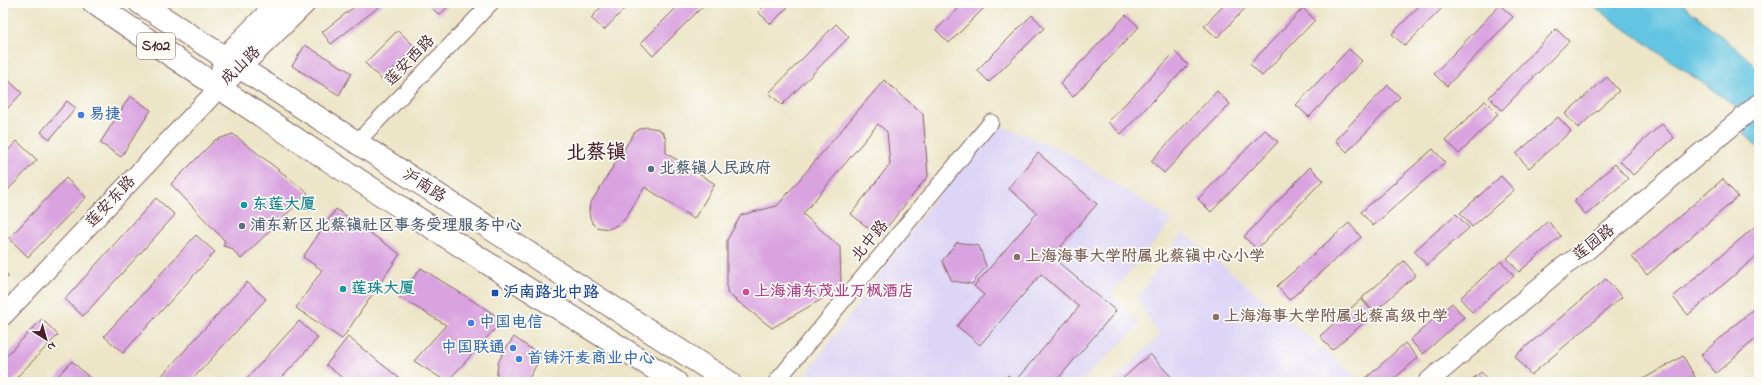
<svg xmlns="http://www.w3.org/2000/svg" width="1762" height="385" font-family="'Indie Flower','LXGW WenKai TC',sans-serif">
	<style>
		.built { fill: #ddd5f6 }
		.water { fill: #64c5e2; stroke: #577286 }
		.building { fill: #d9a3e0 }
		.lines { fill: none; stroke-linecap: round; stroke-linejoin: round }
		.minor-casing { stroke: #836462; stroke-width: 17 }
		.tertiary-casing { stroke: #836462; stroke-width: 21 }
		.secondary-casing { stroke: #836462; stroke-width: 23 }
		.primary-casing { stroke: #836462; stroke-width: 24 }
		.minor { stroke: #fff; stroke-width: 15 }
		.tertiary { stroke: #fff; stroke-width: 19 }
		.secondary { stroke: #fff; stroke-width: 21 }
		.primary { stroke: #fff; stroke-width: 22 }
		.shop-dot { fill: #3f7fe0; stroke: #fdfcf7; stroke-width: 1.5 }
		.service-dot { fill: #5c6f8a; stroke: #fdfcf7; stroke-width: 1.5 }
		.culture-dot { fill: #0f9aa8; stroke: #fdfcf7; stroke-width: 1.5 }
		.education-dot { fill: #8d6e63; stroke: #fdfcf7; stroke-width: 1.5 }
		.hotel-dot { fill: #d1479c; stroke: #fdfcf7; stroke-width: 1.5 }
		.transit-dot { fill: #1a4fb4; stroke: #fdfcf7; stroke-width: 1.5 }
		.labels { text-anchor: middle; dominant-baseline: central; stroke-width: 3.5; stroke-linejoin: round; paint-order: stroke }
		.shield { fill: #fdfcf7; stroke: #806168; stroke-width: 1 }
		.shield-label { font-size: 15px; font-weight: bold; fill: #4a1f2b }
		.street-label { font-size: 16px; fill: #4a1f2b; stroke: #fdfcf7 }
		.shop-label { font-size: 16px; font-weight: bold; fill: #366cbe; stroke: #fdfcf7; text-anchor: start }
		.service-label { font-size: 16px; font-weight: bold; fill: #4e5e75; stroke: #fdfcf7; text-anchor: start }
		.culture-label { font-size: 16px; font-weight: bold; fill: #0d838f; stroke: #fdfcf7; text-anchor: start }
		.education-label { font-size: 16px; font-weight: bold; fill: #785e54; stroke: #fdfcf7; text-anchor: start }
		.hotel-label { font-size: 16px; font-weight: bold; fill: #b23c85; stroke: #fdfcf7; text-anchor: start }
		.transit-label { font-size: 16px; font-weight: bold; fill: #164399; stroke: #fdfcf7; text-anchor: start }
		.district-label { font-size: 20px; font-weight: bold; fill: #4a1f2b; stroke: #fdfcf7 }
	</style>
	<rect width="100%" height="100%" fill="#fdfcf7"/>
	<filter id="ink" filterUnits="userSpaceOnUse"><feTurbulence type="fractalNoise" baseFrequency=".025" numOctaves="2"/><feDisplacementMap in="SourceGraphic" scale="8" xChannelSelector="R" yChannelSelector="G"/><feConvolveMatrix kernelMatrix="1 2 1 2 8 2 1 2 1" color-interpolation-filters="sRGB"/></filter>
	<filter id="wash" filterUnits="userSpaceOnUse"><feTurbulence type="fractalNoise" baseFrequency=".012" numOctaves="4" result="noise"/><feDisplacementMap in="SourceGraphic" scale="16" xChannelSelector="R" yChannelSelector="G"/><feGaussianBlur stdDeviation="0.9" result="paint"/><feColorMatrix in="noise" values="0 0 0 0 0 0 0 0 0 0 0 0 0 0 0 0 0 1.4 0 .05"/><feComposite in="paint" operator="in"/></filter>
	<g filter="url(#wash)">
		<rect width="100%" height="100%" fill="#ece5c7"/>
		<path class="built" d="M991 122 1064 151 1173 220 1111 294 1140 325 1080 382H807L803 379Z
			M1183 232 1361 381 1362 382H1113L1159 336 1137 299Z"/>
		<path class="water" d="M1589 3H1681L1744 55 1759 70V149L1745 134 1737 107 1598 10Z"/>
		<g id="blocks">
			<path class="building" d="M359 3H384L331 44 322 32Z
				M427 3H452L439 15Z
				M605 3H630L604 30 591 18Z
				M681 3H706L653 56 641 43Z
				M767 3H792L771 24 758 12Z
				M964 3H989L949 43 936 30Z
				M1226 3H1250L1217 38 1204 26Z
				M1422 3H1447L1405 46 1392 34Z
				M1500 5 1513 17 1447 86 1434 74Z
				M1303 8 1315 20 1262 76 1250 64Z
				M1032 15 1044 28 989 82 977 70Z
				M1126 15 1139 27 1073 97 1060 84Z
				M836 24 849 37 782 105 769 93Z
				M1556 29 1569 41 1502 110 1489 97Z
				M398 30 415 47 382 80 365 63Z
				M305 45 352 73 339 95 292 66Z
				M1349 49 1362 61 1309 117 1296 105Z
				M1175 52 1188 65 1121 134 1108 122Z
				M3 75 22 93 3 113Z
				M1607 77 1619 91 1578 128 1565 114Z
				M884 80 923 114 928 176 879 237 851 214 890 164 887 132 878 124 803 214 840 247 841 288 772 328 727 293V240L741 215 777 206Z
				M1388 85 1400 97 1347 152 1335 140Z
				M1217 91 1230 104 1164 173 1151 161Z
				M130 96 151 110 121 157 100 143Z
				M67 101 76 108 50 139 41 132Z
				M1485 101 1498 114 1459 154 1446 140Z
				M1558 117 1571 131 1529 168 1516 154Z
				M1662 124 1674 138 1633 175 1620 161Z
				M647 127 658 129 663 133 666 139V153L715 184 694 219 645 187 624 220 619 224 609 229 596 227 593 224 590 218 589 211 590 204 634 133 641 128Z
				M1265 130 1278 142 1211 212 1198 199Z
				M233 134 308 193 241 259 231 248 223 246 225 241 171 184 215 140Z
				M17 141 37 160 3 195V156Z
				M1433 149 1445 162 1373 226 1361 212Z
				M1038 153 1097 204 1052 257 1116 311 1055 382H1002L1008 375 1015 381 1079 307 1041 274 980 345 957 326 984 295 974 286 1037 213 1008 188Z
				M1615 164 1628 179 1586 215 1574 201Z
				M1310 167 1323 180 1257 249 1244 237Z
				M1501 176 1514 190 1472 227 1460 213Z
				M66 178 86 197 28 257 9 238Z
				M1723 179 1738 197 1647 275 1632 257Z
				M156 198 175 215 83 316 65 299Z
				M336 209 400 254 342 339 296 308 322 270 303 257Z
				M1456 214 1469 228 1427 265 1414 251Z
				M1548 221 1561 236 1519 272 1507 258Z
				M1349 223 1361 237 1289 300 1277 286Z
				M1759 223V254L1688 315 1673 297Z
				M196 235 215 252 123 353 104 336Z
				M957 242 979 246 986 266 972 284 952 281 942 261Z
				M1404 261 1416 275 1374 312 1362 298Z
				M1501 261 1514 276 1472 312 1460 298Z
				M421 268 503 320 447 382 414 361 446 325 399 297Z
				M3 270 9 276 3 282Z
				M1606 279 1622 297 1531 375 1515 356Z
				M247 282 266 299 190 382H156Z
				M1361 299 1374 314 1332 350 1320 336Z
				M1452 303 1464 317 1423 354 1410 340Z
				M1759 304V336L1716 373 1701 355Z
				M42 319 58 335 12 382H3V359Z
				M299 321 318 338 278 382H244Z
				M348 337 404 382H348L326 365Z
				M514 337 541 356 530 377 529 382H496L498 363 504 351Z
				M1405 343 1418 358 1390 382H1365L1364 380Z
				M1150 354 1176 382H1119Z
				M1683 356 1695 377 1686 382H1638Z
				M72 361 91 379 89 382H52Z
				M1481 372 1490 382H1469Z"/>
		</g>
	</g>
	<g filter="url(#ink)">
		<use href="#blocks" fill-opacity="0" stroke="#836462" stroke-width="1"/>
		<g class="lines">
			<g class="minor-casing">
				<path id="minor" d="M356 143 491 3
					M776 382 991 122"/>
			</g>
			<g class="tertiary-casing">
				<path id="tertiary" d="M3 316 219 88
					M1428 382 1563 267 1586 251 1759 103"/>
			</g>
			<g class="secondary-casing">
				<path id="secondary" d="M221 74 224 58 278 3
					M219 88 305 3"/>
			</g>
			<g class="primary-casing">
				<path id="primary" d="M94 3C285 134 480 260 676 382
					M140 3 729 382"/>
			</g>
			<use href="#minor" class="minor"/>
			<use href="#tertiary" class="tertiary"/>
			<use href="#secondary" class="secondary"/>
			<use href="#primary" class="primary"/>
		</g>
	</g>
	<g class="shop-dot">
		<circle cx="81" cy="115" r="4"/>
		<circle cx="471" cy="323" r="4"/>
		<circle cx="513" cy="348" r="4"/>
		<circle cx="519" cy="359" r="4"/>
	</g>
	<g class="service-dot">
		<circle cx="651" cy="169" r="4"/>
		<circle cx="242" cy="226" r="4"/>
	</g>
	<g class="culture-dot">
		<circle cx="244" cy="205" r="4"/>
		<circle cx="343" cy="289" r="4"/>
	</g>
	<g class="education-dot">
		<circle cx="1017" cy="257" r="4"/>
		<circle cx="1216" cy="317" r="4"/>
	</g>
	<circle class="hotel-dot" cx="746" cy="292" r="4"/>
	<rect class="transit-dot" x="491" y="289" width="8" height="8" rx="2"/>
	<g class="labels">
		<rect class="shield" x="137" y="33" width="38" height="26" rx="3"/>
		<g class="shield-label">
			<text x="156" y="46">S102</text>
		</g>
		<g class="street-label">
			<text transform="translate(410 61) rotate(-46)">莲安西路</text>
			<text transform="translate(241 66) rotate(-44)">成山路</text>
			<text transform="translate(424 186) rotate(33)">沪南路</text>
			<text transform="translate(111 202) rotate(-47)">莲安东路</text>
			<text transform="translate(870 241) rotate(-50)">北中路</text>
			<text transform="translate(1594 243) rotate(-38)">莲园路</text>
		</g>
		<g class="shop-label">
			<text x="89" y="115">易捷</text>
			<text x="479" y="323">中国电信</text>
			<text x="505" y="348" text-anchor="end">中国联通</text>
			<text x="527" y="359">首铸汗麦商业中心</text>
		</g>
		<g class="service-label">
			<text x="659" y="169">北蔡镇人民政府</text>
			<text x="250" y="226">浦东新区北蔡镇社区事务受理服务中心</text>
		</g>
		<g class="culture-label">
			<text x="252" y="205">东莲大厦</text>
			<text x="351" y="289">莲珠大厦</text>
		</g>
		<g class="education-label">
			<text x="1025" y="257">上海海事大学附属北蔡镇中心小学</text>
			<text x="1224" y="317">上海海事大学附属北蔡高级中学</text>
		</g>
		<g class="hotel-label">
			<text x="754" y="292">上海浦东茂业万枫酒店</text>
		</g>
		<g class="transit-label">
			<text x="503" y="293">沪南路北中路</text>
		</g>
		<g class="district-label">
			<text x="596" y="153">北蔡镇</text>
		</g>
	</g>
	<rect width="1762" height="385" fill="none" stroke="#fdfcf7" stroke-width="16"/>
	<g transform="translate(46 339) rotate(143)" stroke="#fdfcf7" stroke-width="3" paint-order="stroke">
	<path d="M0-3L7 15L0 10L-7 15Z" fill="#4a1f2b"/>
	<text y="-6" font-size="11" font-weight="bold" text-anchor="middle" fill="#4a1f2b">N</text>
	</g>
</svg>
